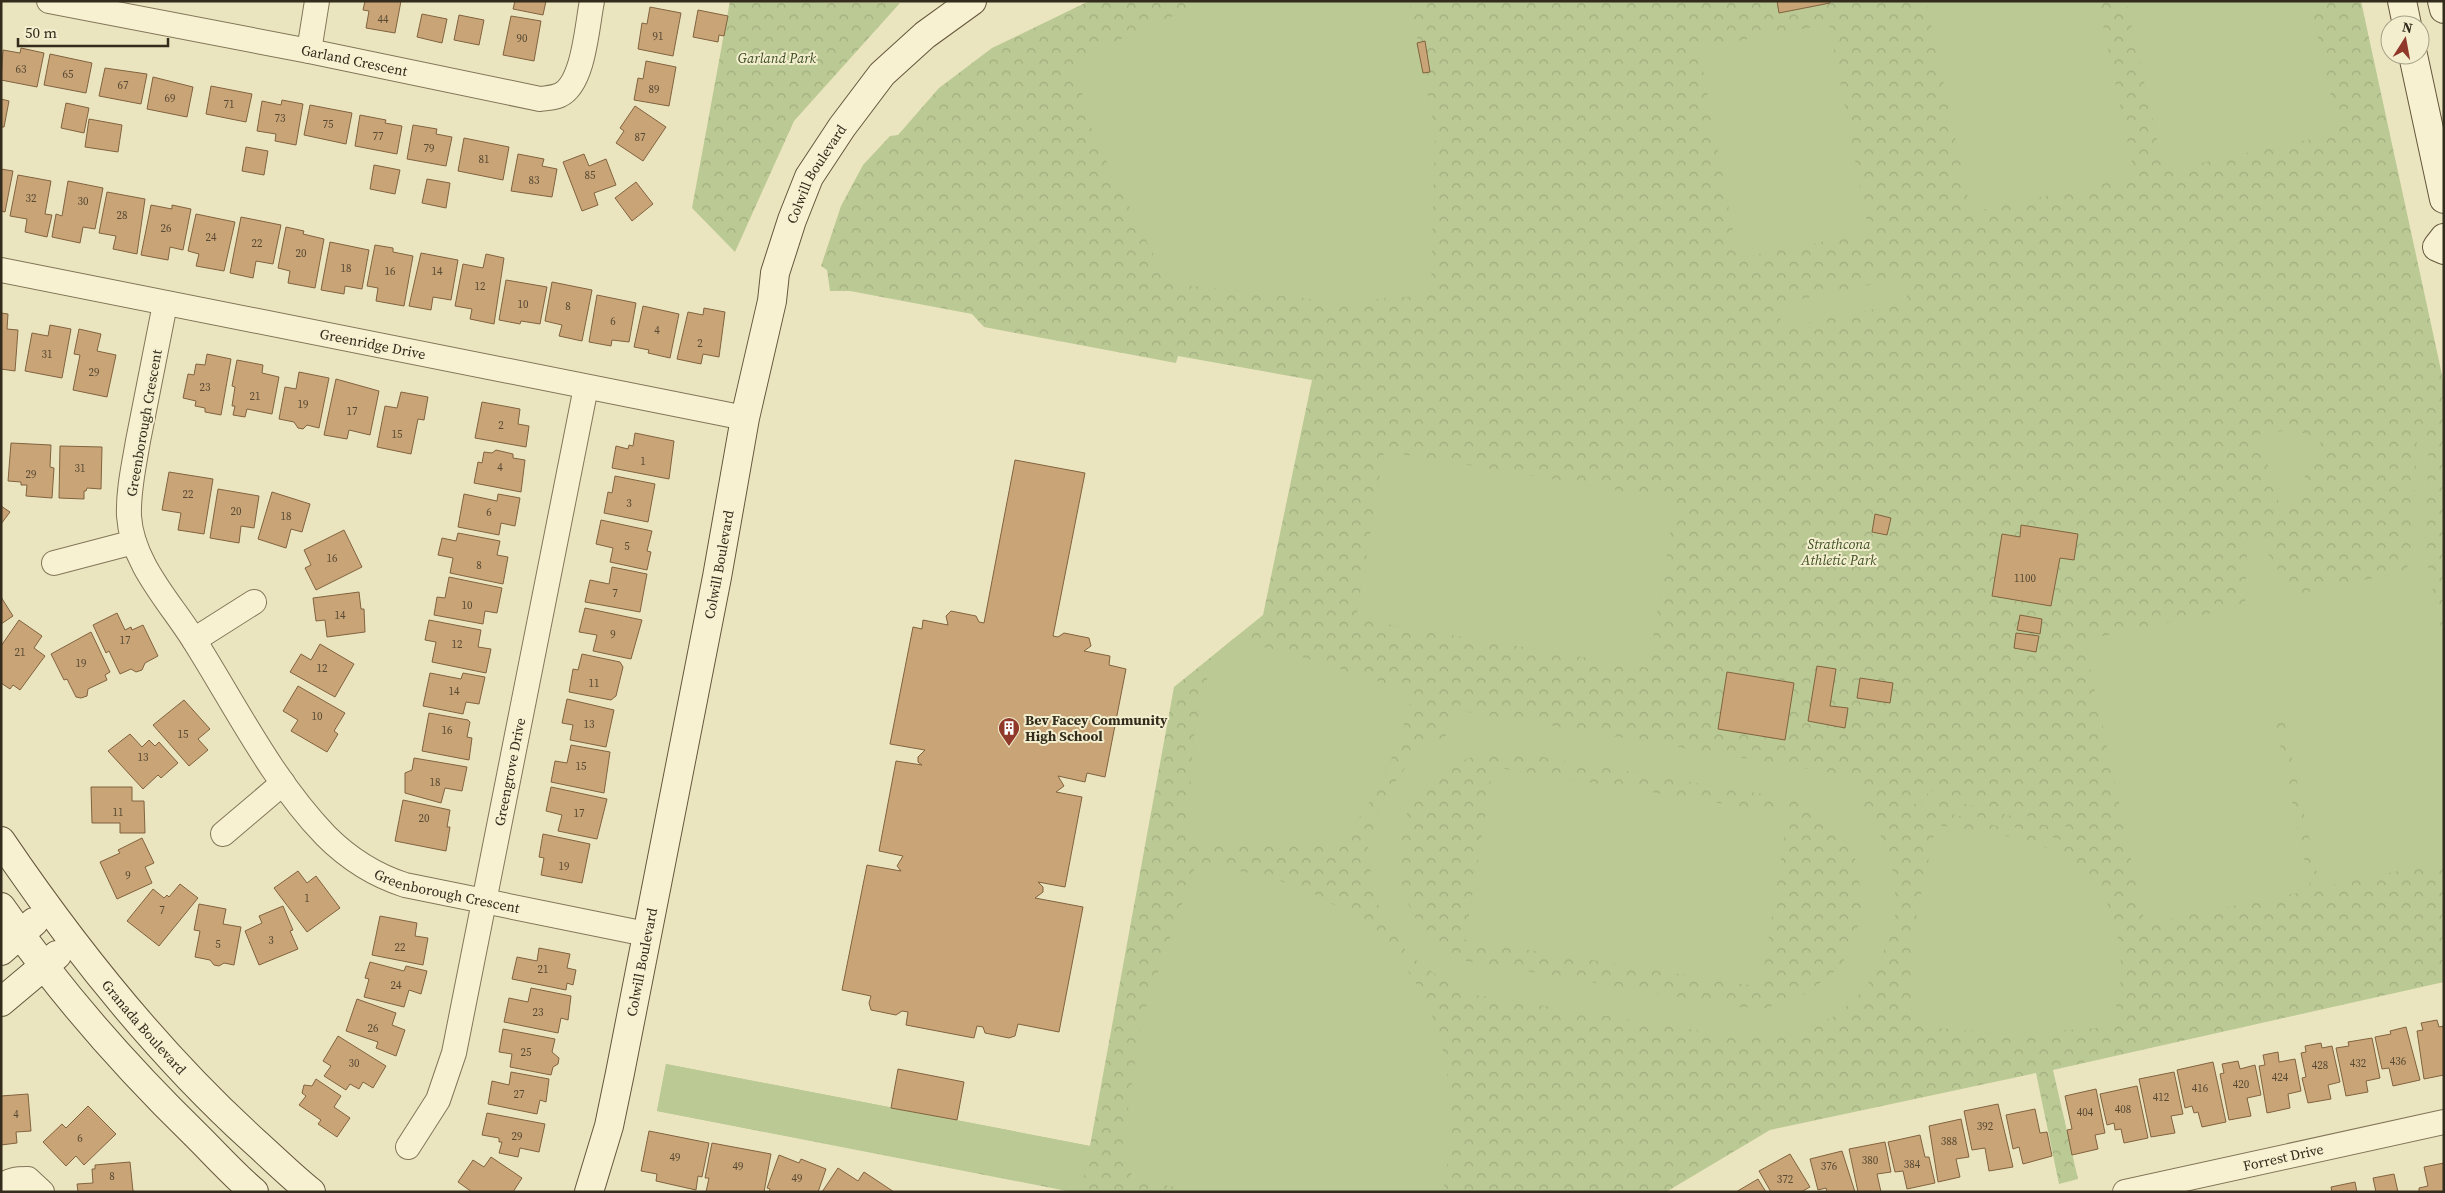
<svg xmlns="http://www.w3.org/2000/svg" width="2445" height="1193" font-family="'Source Serif 4',serif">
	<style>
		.forest { fill: url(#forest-crowns) }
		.garden { fill: #bbc994; fill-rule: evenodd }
		.building { fill: #c8a477; stroke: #81633f }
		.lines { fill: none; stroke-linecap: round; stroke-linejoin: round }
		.street-casing { stroke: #837558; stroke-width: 26 }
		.secondary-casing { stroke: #65563c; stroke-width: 30 }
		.street { stroke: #f7f1d2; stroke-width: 24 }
		.secondary { stroke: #f7f1d2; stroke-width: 28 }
		.labels { text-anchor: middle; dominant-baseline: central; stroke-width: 4; stroke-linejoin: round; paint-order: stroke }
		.number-label { font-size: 11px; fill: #584933 }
		.park-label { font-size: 14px; font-style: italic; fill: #3e4f24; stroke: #f3eece }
		.street-label { font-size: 14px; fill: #332b1c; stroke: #f3eece }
		.poi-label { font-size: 14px; font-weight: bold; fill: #332b1c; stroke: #f3eece; text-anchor: start }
	</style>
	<defs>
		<pattern id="forest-crowns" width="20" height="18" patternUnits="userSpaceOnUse" patternTransform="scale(1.25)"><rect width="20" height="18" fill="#bbc994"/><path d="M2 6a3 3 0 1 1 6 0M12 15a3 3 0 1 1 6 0" fill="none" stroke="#a1ad7f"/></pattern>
	</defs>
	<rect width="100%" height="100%" fill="#ebe5bf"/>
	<path class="forest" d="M730 1 900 3 794 121 735 252 692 208Z
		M1092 1H2361L2444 384V982L2053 1070 2078 1179 2059 1184 2036 1073 1770 1130 1666 1192H1072L657 1111 666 1064 1090 1146 1174 687 1263 615 1312 380 1178 356 1176 363 984 327 972 314 850 291H830L827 270 821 266 841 206 863 165 890 136 898 135 939 88 992 48 1085 3Z"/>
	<path class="garden" d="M1207 1H1409L1418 42 1425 41 1430 72 1424 74 1435 133 1431 295 1337 302 1193 286 1175 283 1153 254 1093 134 1073 60Z
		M1926 1H2098L2135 177 1971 212Z
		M2126 1H2310L2339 133 2164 171Z
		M1829 24 1869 233 1738 258 1699 48Z
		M1903 278 1908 302 1782 328 1777 304Z
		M2293 430 2322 439 2289 512 2285 514 2281 511 2259 434Z
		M2417 441 2429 442 2425 551 2444 642V861L2320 888 2281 707H2272L2311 890 2145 924 2084 640 2245 606 2248 526 2250 525 2294 595 2406 571 2412 552Z
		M1384 451 1676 500 1648 668 1356 619Z
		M1233 639 1316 661 1413 693C1399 748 1379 797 1342 840 1290 848 1239 848 1187 844L1193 740 1212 657Z
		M1450 709 1863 778 1860 803 1882 838 1895 877V916L1886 946 1874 976 1856 998 1835 1016 1787 1036 1745 1038 1476 995 1439 977 1409 955 1387 924 1374 895 1371 875 1368 846 1382 801 1410 761 1425 746 1446 736ZM1501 750 1774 796 1807 804 1831 821 1857 862 1863 913 1845 959 1832 974 1800 997 1766 1008 1739 1007 1466 961C1453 954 1438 946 1428 935 1394 897 1389 836 1418 793 1436 766 1472 756 1501 750Z
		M1493 767 1788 814 1761 987 1465 940Z
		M1903 783 2071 828V832L1902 787Z
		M1901 796 2069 842 2068 845 1900 800Z
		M1936 825C1977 830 2036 838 2072 860 2094 873 2107 898 2114 921 2119 939 2122 960 2121 978 2119 994 2115 1010 2113 1027L2010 1034 1923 1027 1911 1013 1914 928Z
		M1196 864C1231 869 1269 875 1303 889 1407 934 1452 1017 1451 1128 1451 1149 1446 1171 1443 1192H1203L1135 1180 1121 1156 1141 1021Z
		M666 1064 1090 1146 1081 1192 657 1111Z"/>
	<path class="building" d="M365 1H401L395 33 366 28 369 11 363 10Z
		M515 1H546L543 15 513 9Z
		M1777 1H1830V3L1779 13Z
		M650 7 681 13 673 56 638 49 642 23 647 24Z
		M698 10 728 16 724 36 719 35 718 42 693 37Z
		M422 14 447 19 442 43 417 37Z
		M459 15 484 20 479 45 454 40Z
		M511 16 541 21 534 61 503 55Z
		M1425 41 1430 72 1423 73 1417 43Z
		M21 48 44 53 37 87 1 80 3 50 20 53Z
		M50 54 92 63 86 93 44 85Z
		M646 61 676 67 669 106 634 100 638 78 643 79Z
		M105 68 147 74 141 104 99 96Z
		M153 77 193 87 187 117 147 109Z
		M211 86 252 94 246 122 206 114Z
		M1 99 9 101 4 127H1Z
		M282 100 303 104 296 145 275 141 276 134 257 131 262 101 281 105Z
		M66 103 89 108 84 133 61 128Z
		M310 105 352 113 346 144 304 135Z
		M635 106 666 127 643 161 616 143 624 131 620 128Z
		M360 115 386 120 385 123 402 126 397 154 355 146Z
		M89 119 122 125 118 152 85 147Z
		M413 125 437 129 436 134 452 137 446 166 407 159Z
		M464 138 509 147 503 180 458 171Z
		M246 147 268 151 264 175 242 171Z
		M518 154 544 159 542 166 557 169 552 197 511 191Z
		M584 154 589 166 606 159 616 185 594 193 598 205 582 211 563 162Z
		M374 165 400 170 395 194 370 189Z
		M1 169 13 171 5 212 1 211Z
		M18 175 51 181 45 214 52 215 47 237 25 232 27 219 10 216Z
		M427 179 450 183 446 208 422 203Z
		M68 181 103 188 95 229 83 227 80 243 52 237 56 214 62 216Z
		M636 182 653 204 632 221 615 198Z
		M107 192 145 199 137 254 113 249 116 236 99 233Z
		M151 205 172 209V205L191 209 183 250 170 247 168 260 141 255Z
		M196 214 235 222 224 271 196 266 199 254 188 251Z
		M241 217 281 225 273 264 256 261 253 278 230 273Z
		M286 227 304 231 303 234 324 239 315 288 288 283 290 271 278 268Z
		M330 242 369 250 362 289 345 286 344 294 321 290Z
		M375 245 393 248V252L413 256 404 306 376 301 378 288 367 286Z
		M421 253 458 260 451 300 433 297 431 310 409 306Z
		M486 254 504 258 494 324 470 319 472 309 455 306 463 264 483 268Z
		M506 280 547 287 540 324 521 321 520 324 499 320Z
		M552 282 592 290 582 341 559 336 562 325 545 321Z
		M597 295 636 303 629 342 612 340 611 346 589 342Z
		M643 306 679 314 670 358 648 353 649 350 634 347Z
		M704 308 725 312 719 357 703 354 701 364 677 359 688 312 703 315Z
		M1 313 8 314 7 329 18 330 15 371 1 369Z
		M50 325 71 329 62 378 25 371 32 333 48 336Z
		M79 329 101 334 97 351 116 355 107 397 73 390 80 355 74 354Z
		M207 354 231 359 221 415 205 412V408L195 406 196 401 183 398 188 374 194 375 196 364 205 365Z
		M237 360 263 365 262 373 279 377 272 414 247 409 245 417 233 415 235 406H232L235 387 232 386Z
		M299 372 329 378 319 428 307 425 303 429 298 428 294 422 279 419 285 387 296 389Z
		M336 379 379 391 370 435 349 430 347 439 324 435Z
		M401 392 428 397 424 420 418 419 411 454 377 447 385 406 397 408Z
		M482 402 520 409 518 424 529 426 526 447 475 438Z
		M635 433 674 441 669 479 612 468 616 446 628 449 629 445 633 446Z
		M11 443 51 445 50 467 54 468 52 498 26 496 27 485H21V482L8 481Z
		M60 446 102 447 101 489 87 488 86 491H84V499L59 498Z
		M496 450 513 454V458L525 460 521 492 474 483 478 462 482 463 484 452 492 453Z
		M1015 460 1085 473 1053 636 1058 637 1064 633 1089 638 1091 646 1084 651 1110 656 1109 665 1126 669 1105 777 1087 773 1085 782 1058 776 1064 786 1056 792 1082 797 1065 887 1038 882 1043 887V892L1035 898 1083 907 1059 1032 1018 1024 1015 1036 1009 1038 985 1033 983 1027 977 1026 974 1038 906 1025 908 1012 902 1011 896 1015 871 1010 869 1003 871 996 842 990 867 865 901 871 897 866 903 856 879 851 896 761 922 765 918 762V757L925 750 890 744 913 627 922 629 923 620 948 625 946 616 951 611 976 616 979 622 984 623Z
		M169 472 213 479 204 534 178 530 181 513 162 510Z
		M615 476 655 484 648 522 604 513 608 492 612 493Z
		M218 489 259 496 254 528 241 526 239 543 210 538Z
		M272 492 310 504 302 532 291 529 286 548 258 539Z
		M464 494 497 501 498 494 520 498 515 526 501 523 499 535 458 527Z
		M1 506 10 512 1 524Z
		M1875 514 1891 518 1887 535 1872 532Z
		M601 520 652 531 647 551 651 552 647 570 610 562 613 548 596 544Z
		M2021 525 2078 534 2074 560 2060 558 2051 606 1992 596 2002 534 2020 537Z
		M344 530 362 567 316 590 305 568 311 565 304 550Z
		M458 533 500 541 497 555 508 557 503 584 450 573 453 558 438 555 442 538 456 541Z
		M612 567 647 574 640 612 585 602 590 580 609 584Z
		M449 577 502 588 497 613 485 611 483 624 434 615 437 597 445 598Z
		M359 592 361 609H364L365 632 327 637 325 620 316 621 313 598Z
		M1 597 13 616 1 624Z
		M585 608 642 620 631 659 593 651 597 635 579 632Z
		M117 613 125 630 131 627 132 630 143 625 158 656 145 663 142 670 136 672 131 669 120 674 109 651 106 653 93 625Z
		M2020 615 2042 619 2040 634 2017 630Z
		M19 620 42 636 34 648 45 656 20 690 13 685 10 689 1 683V646Z
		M429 620 481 630 478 647 491 649 486 673 432 662 436 642 425 640Z
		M91 632 110 672 105 675 107 680 88 689 87 696 81 698 76 697 67 679 64 680 51 654Z
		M2016 633 2039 636 2036 652 2014 648Z
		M320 644 354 664 335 697 290 672 301 654 311 660Z
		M582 654 620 662 623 667 616 696 611 700 569 692 573 669 578 670Z
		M1817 666 1836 669 1830 706 1848 708 1845 728 1808 721Z
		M1727 672 1794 683 1785 740 1718 729Z
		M430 673 461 679 463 673 485 677 479 704 466 702 463 714 423 706Z
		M1860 678 1893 683 1890 703 1857 698Z
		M298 686 345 713 334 731 338 734 327 752 291 731 298 720 283 711Z
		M567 699 614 710 606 747 570 740 573 725 562 723Z
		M184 700 210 729 198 739 208 750 189 766 153 725Z
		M429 713 468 720 470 722 467 737 472 738 469 760 422 751Z
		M130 734 142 747 149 740 155 746 159 742 178 763 161 778 158 775 143 789 108 751Z
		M571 745 610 752 604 793 551 782 555 761 567 763Z
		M414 758 467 767 462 791 445 788 441 803 405 793V773L412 770Z
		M91 787H132V801H144L145 833H120V823H92Z
		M551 787 607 799 597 839 558 831 562 815 546 811Z
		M403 800 450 810 447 827H450L446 851 395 841Z
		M543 834 590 844 582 883 541 875 544 858 539 857Z
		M142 838 154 863 145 867 152 883 117 899 100 862 120 853 118 850Z
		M298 871 307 883 316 876 340 908 307 932 274 888Z
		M180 884 198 898 159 946 127 921 153 889 164 898 167 895 169 897Z
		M199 904 226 909 223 924 241 927 234 965 224 963 219 966 214 965 210 960 195 957 200 931 194 930Z
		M283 906 293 930 290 931 298 949 259 965 245 931 262 923 259 916Z
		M380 916 417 923 415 936 428 938 423 965 372 955Z
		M539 948 570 954 567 968 576 970 573 985 567 983 566 990 512 979 517 957 537 961Z
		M370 962 404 971 406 966 427 971 421 994 409 990 404 1007 364 997 369 979 365 978Z
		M531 988 571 996 568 1020 561 1018 558 1033 504 1022 509 998 528 1002Z
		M357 999 396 1013 392 1025 405 1030 396 1056 376 1048 378 1042 346 1031Z
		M2437 1020 2439 1027 2444 1026V1075L2424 1079 2417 1031 2423 1030 2421 1023Z
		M2406 1027 2420 1080 2393 1086 2389 1068 2382 1069 2375 1037 2391 1034 2390 1031Z
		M503 1029 555 1039 552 1052 559 1058 558 1064 553 1067 551 1075 510 1067 512 1054 499 1052Z
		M338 1036 386 1066 373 1088 363 1082 359 1089 350 1084 346 1090 324 1076 331 1066 323 1061Z
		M2372 1038 2380 1078 2366 1081 2368 1092 2346 1096 2336 1048 2349 1046 2348 1042Z
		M2321 1043 2322 1048 2332 1046 2340 1082 2328 1085 2331 1099 2308 1103 2302 1078 2306 1077 2301 1053 2306 1052 2305 1046Z
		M2278 1052 2279 1062 2295 1059 2301 1091 2288 1094 2290 1108 2267 1113 2259 1066 2265 1065 2263 1055Z
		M2238 1061 2240 1069 2255 1065 2261 1095 2247 1098 2251 1116 2229 1120 2220 1074 2224 1073 2222 1064Z
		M2213 1062 2226 1122 2202 1127 2198 1112 2194 1113 2192 1106 2185 1108 2177 1070Z
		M898 1069 964 1082 957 1120 891 1108Z
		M511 1072 549 1079 546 1102 540 1100 537 1114 488 1104 492 1081 509 1085Z
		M2174 1072 2183 1114 2171 1116 2175 1133 2151 1137 2139 1079Z
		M316 1079 341 1096 334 1107 350 1118 337 1137 318 1124 321 1120 299 1105 306 1096 302 1093 304 1085 312 1086Z
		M2137 1086 2148 1138 2124 1143 2121 1129 2115 1130 2114 1123 2107 1125 2100 1094Z
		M2096 1089 2105 1133 2095 1135 2098 1149 2072 1155 2067 1130 2072 1129 2065 1096Z
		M28 1094 31 1131 16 1132 17 1143 1 1145V1096Z
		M1998 1104 2013 1167 1989 1171 1985 1148 1972 1150 1964 1111Z
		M88 1106 116 1134 84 1165 76 1156 66 1166 43 1142 62 1124 66 1128Z
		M2035 1109 2040 1133 2047 1132 2052 1156 2023 1164 2019 1147 2013 1149 2006 1115Z
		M487 1113 545 1124 539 1152 520 1148 518 1157 499 1153 502 1142H499V1138L482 1135Z
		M1961 1119 1969 1157 1956 1159 1960 1177 1938 1182 1929 1126Z
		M649 1131 709 1143 702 1177 698 1176 696 1190 656 1181 657 1174 641 1171Z
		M1920 1135 1925 1157H1929L1935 1183 1907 1189 1903 1171 1895 1172 1888 1142Z
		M1885 1142 1891 1172 1877 1174 1881 1192H1858L1849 1149Z
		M712 1143 771 1154 764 1192H706L709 1178H705Z
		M1842 1151 1855 1192H1827L1826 1188 1818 1190 1810 1159Z
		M1790 1154 1810 1187 1801 1192H1771L1759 1171Z
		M779 1155 799 1163 801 1159 826 1169 818 1192H769L770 1189 767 1188Z
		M491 1157 522 1178 513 1192H472L458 1182 473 1160 484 1167Z
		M130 1162 133 1191 138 1192H78L77 1184 93 1183 92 1169H95V1165Z
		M2444 1163V1192H2419V1188L2428 1186 2424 1167Z
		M838 1168 858 1181 864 1172 894 1192H822Z
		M2394 1174 2398 1192H2376L2373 1178Z
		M1758 1179 1766 1192H1736Z
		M2355 1182 2357 1192H2332L2331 1187Z"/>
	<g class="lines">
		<g class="street-casing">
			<g id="street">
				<path id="s1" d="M49 1 309 51 540 99C546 98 554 98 560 95 584 84 587 25 592 1"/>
				<path d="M309 51 317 1"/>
				<path id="s2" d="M1 270 745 418"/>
				<path id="s3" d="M165 304C156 349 147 395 138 441 134 465 128 491 129 516 132 565 173 605 197 645 237 709 273 781 326 836 349 859 374 875 405 885L646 934"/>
				<path d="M54 563 134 542"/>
				<path d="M194 640 254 602"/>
				<path d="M223 834 283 783"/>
				<path id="s4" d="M408 1147 438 1100 454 1053 586 387"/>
				<path d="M1 1188C7 1179 19 1179 28 1179L42 1192"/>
				<path id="s5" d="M2125 1192 2444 1122"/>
			</g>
		</g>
		<g class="secondary-casing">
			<g id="secondary">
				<path d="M2402 1 2407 25"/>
				<path d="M2442 1 2444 9"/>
				<path d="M2413 55 2444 199"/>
				<path d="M2444 238 2437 247 2444 250"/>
				<path id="s6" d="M1 841C75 950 157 1053 254 1141 273 1158 291 1176 311 1192"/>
				<path d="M1 907C58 990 125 1066 197 1136 216 1155 234 1175 254 1192"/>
				<path d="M1 951 34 922"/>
				<path d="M1 1002 57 955"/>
				<path id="s7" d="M589 1192 609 1126 620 1073 717 577 745 418 772 301 775 273 792 220 809 177 842 127 882 74 925 35 972 1"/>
			</g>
		</g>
		<use href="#street" class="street"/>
		<use href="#secondary" class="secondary"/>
	</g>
	<defs>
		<g id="building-pin" transform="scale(1.125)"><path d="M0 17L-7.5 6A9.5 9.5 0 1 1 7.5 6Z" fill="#90392b" stroke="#f3eece"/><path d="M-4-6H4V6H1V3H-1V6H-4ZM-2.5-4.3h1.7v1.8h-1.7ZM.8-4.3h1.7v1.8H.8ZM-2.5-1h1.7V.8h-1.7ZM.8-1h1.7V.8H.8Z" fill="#fff"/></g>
	</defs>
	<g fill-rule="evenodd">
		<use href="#building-pin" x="1009" y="728"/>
	</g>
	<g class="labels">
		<g class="number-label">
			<text x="383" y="19">44</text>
			<text x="658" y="36">91</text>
			<text x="522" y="38">90</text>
			<text x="21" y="69">63</text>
			<text x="68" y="74">65</text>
			<text x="123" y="85">67</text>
			<text x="654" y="89">89</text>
			<text x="170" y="98">69</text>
			<text x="229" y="104">71</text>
			<text x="280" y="118">73</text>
			<text x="328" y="124">75</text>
			<text x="378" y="136">77</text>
			<text x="640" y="137">87</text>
			<text x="429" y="148">79</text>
			<text x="484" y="159">81</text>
			<text x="590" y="175">85</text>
			<text x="534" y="180">83</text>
			<text x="31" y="198">32</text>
			<text x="83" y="201">30</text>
			<text x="122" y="215">28</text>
			<text x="166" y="228">26</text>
			<text x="211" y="237">24</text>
			<text x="257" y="243">22</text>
			<text x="301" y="253">20</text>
			<text x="346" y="268">18</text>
			<text x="390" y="271">16</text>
			<text x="437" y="271">14</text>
			<text x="480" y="286">12</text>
			<text x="523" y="304">10</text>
			<text x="568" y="306">8</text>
			<text x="613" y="321">6</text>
			<text x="657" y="330">4</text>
			<text x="700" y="343">2</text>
			<text x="47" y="354">31</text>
			<text x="94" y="372">29</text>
			<text x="205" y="387">23</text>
			<text x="255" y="396">21</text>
			<text x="303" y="404">19</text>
			<text x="352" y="411">17</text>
			<text x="501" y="425">2</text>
			<text x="397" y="434">15</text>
			<text x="643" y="461">1</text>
			<text x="500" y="467">4</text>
			<text x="80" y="468">31</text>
			<text x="31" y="474">29</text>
			<text x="188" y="494">22</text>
			<text x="629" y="503">3</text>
			<text x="236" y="511">20</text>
			<text x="489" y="512">6</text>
			<text x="286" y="516">18</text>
			<text x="627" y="546">5</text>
			<text x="332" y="558">16</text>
			<text x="479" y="565">8</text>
			<text x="2025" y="578">1100</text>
			<text x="615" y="593">7</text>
			<text x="467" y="605">10</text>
			<text x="340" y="615">14</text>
			<text x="613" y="634">9</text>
			<text x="125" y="640">17</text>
			<text x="457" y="644">12</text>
			<text x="20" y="652">21</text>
			<text x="81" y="663">19</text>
			<text x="322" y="668">12</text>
			<text x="594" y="683">11</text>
			<text x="454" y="691">14</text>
			<text x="317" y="716">10</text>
			<text x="589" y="724">13</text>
			<text x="447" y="730">16</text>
			<text x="183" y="734">15</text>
			<text x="143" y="757">13</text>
			<text x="581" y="766">15</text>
			<text x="435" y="782">18</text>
			<text x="118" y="812">11</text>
			<text x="579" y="813">17</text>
			<text x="424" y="818">20</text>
			<text x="564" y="866">19</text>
			<text x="128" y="875">9</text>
			<text x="307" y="898">1</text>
			<text x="162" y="910">7</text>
			<text x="271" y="940">3</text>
			<text x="218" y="944">5</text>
			<text x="400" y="947">22</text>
			<text x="543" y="969">21</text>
			<text x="396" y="985">24</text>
			<text x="538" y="1012">23</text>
			<text x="373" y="1028">26</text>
			<text x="526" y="1052">25</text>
			<text x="2398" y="1061">436</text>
			<text x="354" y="1063">30</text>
			<text x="2358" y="1063">432</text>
			<text x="2320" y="1065">428</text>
			<text x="2280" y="1077">424</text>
			<text x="2241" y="1084">420</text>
			<text x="2200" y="1088">416</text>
			<text x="519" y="1094">27</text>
			<text x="2161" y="1097">412</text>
			<text x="2123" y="1109">408</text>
			<text x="2085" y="1112">404</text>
			<text x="16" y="1114">4</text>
			<text x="1985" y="1126">392</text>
			<text x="517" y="1136">29</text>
			<text x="80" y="1138">6</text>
			<text x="1949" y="1141">388</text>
			<text x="675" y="1157">49</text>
			<text x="1870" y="1160">380</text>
			<text x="1912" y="1164">384</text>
			<text x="738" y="1166">49</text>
			<text x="1829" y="1166">376</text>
			<text x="112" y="1176">8</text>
			<text x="797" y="1178">49</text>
			<text x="1785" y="1179">372</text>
		</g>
		<g class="park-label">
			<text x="777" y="58">Garland Park</text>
			<text x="1839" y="544">Strathcona<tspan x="1839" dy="16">Athletic Park</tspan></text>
		</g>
		<g class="street-label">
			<text stroke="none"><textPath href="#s1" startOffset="311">Garland Crescent</textPath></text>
			<text stroke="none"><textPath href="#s7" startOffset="1046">Colwill Boulevard</textPath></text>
			<text stroke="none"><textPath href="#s2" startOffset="379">Greenridge Drive</textPath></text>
			<text transform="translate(144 423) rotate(-80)">Greenborough Crescent</text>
			<text stroke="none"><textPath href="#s7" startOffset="641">Colwill Boulevard</textPath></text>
			<text stroke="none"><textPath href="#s4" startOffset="392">Greengrove Drive</textPath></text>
			<text stroke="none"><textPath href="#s3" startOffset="730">Greenborough Crescent</textPath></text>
			<text stroke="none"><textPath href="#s7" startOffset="236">Colwill Boulevard</textPath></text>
			<text stroke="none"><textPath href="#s6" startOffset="235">Granada Boulevard</textPath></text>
			<text stroke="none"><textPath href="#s5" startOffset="162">Forrest Drive</textPath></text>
		</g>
		<g class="poi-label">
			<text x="1025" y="720">Bev Facey Community<tspan x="1025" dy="16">High School</tspan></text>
		</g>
	</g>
	<rect width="2445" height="1193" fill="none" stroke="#332b1c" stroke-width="5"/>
	<g transform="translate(2405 40) rotate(11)"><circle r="24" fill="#f3eece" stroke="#a6a087"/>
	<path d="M0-4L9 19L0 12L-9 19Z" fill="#90392b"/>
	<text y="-8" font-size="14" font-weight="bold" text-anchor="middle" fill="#332b1c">N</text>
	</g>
	<path d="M18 38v8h150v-8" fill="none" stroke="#332b1c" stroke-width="2.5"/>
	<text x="25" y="38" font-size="15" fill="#332b1c" stroke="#f3eece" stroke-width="4" paint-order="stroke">50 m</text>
</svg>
